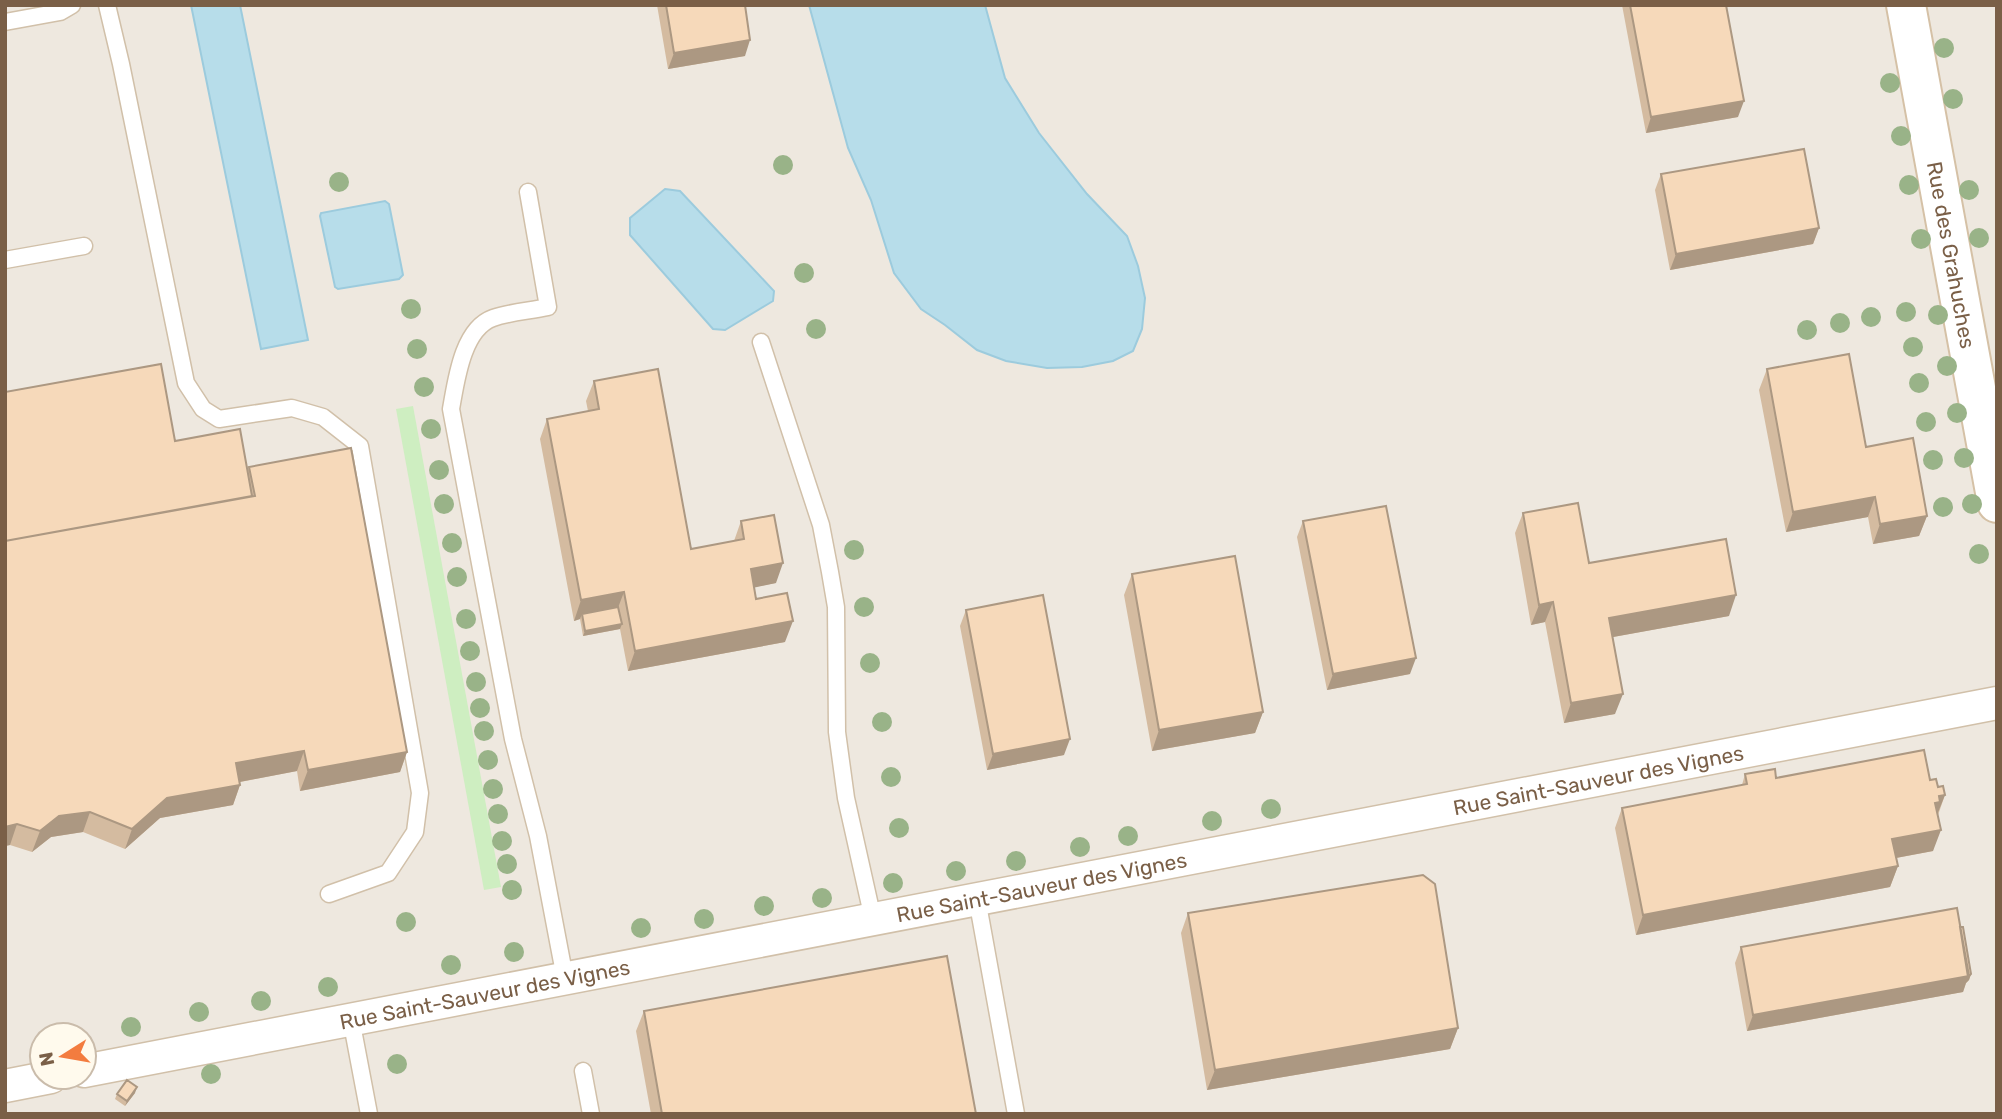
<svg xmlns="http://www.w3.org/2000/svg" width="2002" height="1119" font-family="Rubik,sans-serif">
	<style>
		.industrial { fill: #eee8df; fill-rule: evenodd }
		.green { fill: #ceeec1 }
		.water { fill: #b7ddea; stroke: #9ccbdd; stroke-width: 2 }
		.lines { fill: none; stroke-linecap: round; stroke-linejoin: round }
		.lane-casing { stroke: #d1c0a9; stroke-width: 19 }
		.street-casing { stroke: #d1c0a9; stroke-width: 35 }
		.secondary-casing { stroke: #d5c1a6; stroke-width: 42 }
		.lane { stroke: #fff; stroke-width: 16 }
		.street { stroke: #fff; stroke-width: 32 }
		.secondary { stroke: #fff; stroke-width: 38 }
		.tree { fill: #99b388 }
		.wall { fill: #d4bba0 }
		.shaded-wall { fill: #ac9882 }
		.building { fill: #f6d9ba; stroke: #ac9882; stroke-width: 2 }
		.labels { text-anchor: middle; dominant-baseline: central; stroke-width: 5; stroke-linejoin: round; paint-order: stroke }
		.street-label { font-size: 21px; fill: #7a5f47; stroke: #fffaed }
	</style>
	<rect width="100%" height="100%" fill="#fef7e5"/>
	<path class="industrial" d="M5 5H1997V1114H5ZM42 1035H84V1077H42Z"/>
	<path class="green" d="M413 406 501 887 484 890 396 409Z"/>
	<path class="water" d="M191 5H240L308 340 261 349Z
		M809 5H985L1005 78 1039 133 1087 194 1127 236 1138 266 1145 298 1142 329 1133 351 1113 361 1082 367 1047 368 1006 361 977 350 945 325 921 309 894 273 871 200 848 148Z
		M665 189 680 191 774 291 773 301 725 330 713 329 630 235V218Z
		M385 201 389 204 403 275 399 279 338 289 335 287 320 216 321 213Z"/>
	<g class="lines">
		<g class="lane-casing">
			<path id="lane" d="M107 5 121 64 186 383 203 409 219 419 292 408 323 417 360 446 420 793 415 832 388 873 329 894
				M5 22 60 12 72 5
				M528 192 548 307C530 311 510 312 493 318 462 329 456 382 451 409L513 739 538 836 565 978
				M5 260 84 246
				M761 342 821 525 830 572 836 607 837 732 846 798 873 919
				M977 899 1016 1114
				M351 1019 369 1114
				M583 1071 591 1114"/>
		</g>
		<g class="street-casing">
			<g id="street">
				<path id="s1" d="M84 1071 1997 703"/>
				<path d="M5 1086 51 1077"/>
			</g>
		</g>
		<g class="secondary-casing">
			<g id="secondary">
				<path id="s2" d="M1906 5 1997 503"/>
			</g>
		</g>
		<use href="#lane" class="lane"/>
		<use href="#street" class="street"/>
		<use href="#secondary" class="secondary"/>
	</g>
	<g class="tree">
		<circle cx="1944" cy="48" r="10"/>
		<circle cx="1890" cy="83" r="10"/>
		<circle cx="1953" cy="99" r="10"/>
		<circle cx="1901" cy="136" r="10"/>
		<circle cx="783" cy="165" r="10"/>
		<circle cx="339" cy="182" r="10"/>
		<circle cx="1909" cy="185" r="10"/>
		<circle cx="1969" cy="190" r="10"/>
		<circle cx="1979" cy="238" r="10"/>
		<circle cx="1921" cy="239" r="10"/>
		<circle cx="804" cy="273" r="10"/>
		<circle cx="411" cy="309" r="10"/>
		<circle cx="1906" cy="312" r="10"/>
		<circle cx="1938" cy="315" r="10"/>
		<circle cx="1871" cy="317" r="10"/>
		<circle cx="1840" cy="323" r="10"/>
		<circle cx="816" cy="329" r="10"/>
		<circle cx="1807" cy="330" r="10"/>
		<circle cx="1913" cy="347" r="10"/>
		<circle cx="417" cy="349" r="10"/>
		<circle cx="1947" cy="366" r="10"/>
		<circle cx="1919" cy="383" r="10"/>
		<circle cx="424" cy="387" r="10"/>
		<circle cx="1957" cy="413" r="10"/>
		<circle cx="1926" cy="422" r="10"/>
		<circle cx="431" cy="429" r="10"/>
		<circle cx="1964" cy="458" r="10"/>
		<circle cx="1933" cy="460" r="10"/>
		<circle cx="439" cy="470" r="10"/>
		<circle cx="444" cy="504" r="10"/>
		<circle cx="1972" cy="504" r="10"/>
		<circle cx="1943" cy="507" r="10"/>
		<circle cx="452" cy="543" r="10"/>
		<circle cx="854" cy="550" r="10"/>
		<circle cx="1979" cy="554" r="10"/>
		<circle cx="457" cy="577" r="10"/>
		<circle cx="864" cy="607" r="10"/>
		<circle cx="466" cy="619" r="10"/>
		<circle cx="470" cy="651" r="10"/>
		<circle cx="870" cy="663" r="10"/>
		<circle cx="476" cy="682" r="10"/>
		<circle cx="480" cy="708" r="10"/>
		<circle cx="882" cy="722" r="10"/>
		<circle cx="484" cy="731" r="10"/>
		<circle cx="488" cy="760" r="10"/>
		<circle cx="891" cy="777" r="10"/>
		<circle cx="493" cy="789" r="10"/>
		<circle cx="1271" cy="809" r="10"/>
		<circle cx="498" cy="814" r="10"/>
		<circle cx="1212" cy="821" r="10"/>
		<circle cx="899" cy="828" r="10"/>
		<circle cx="1128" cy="836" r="10"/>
		<circle cx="502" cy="841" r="10"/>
		<circle cx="1080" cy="847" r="10"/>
		<circle cx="1016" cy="861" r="10"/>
		<circle cx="507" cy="864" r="10"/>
		<circle cx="956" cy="871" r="10"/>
		<circle cx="893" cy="883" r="10"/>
		<circle cx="512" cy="890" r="10"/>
		<circle cx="822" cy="898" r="10"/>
		<circle cx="764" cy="906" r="10"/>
		<circle cx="704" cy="919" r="10"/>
		<circle cx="406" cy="922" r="10"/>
		<circle cx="641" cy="928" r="10"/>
		<circle cx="514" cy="952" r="10"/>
		<circle cx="451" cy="965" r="10"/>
		<circle cx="328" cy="987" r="10"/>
		<circle cx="261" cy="1001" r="10"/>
		<circle cx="199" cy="1012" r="10"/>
		<circle cx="131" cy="1027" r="10"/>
		<circle cx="397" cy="1064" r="10"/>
		<circle cx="211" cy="1074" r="10"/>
	</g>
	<path class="wall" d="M657 5H745V56L668 69Z
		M1622 5H1726L1738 117 1646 133Z
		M1661 174 1819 228 1813 244 1670 270 1655 190Z
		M1767 369 1866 447 1927 516 1919 536 1873 544 1868 517 1786 532 1759 390Z
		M594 381 691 549 734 541 741 521 776 583 754 587 756 599 785 642 628 671 620 629 583 636 580 619 574 621 540 439 547 419 588 411 586 401Z
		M5 392 175 441 248 471 249 467 407 752 400 772 300 791 297 771 240 782V785L233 805 160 818 125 849 83 832 51 837 32 852 10 845 5 846Z
		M1523 513 1589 563 1729 616 1613 637 1615 714 1564 723 1545 622 1531 625 1515 533Z
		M1303 521 1410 674 1327 690 1297 537Z
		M1132 574 1263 712 1255 733 1152 751 1124 595Z
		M966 610 1064 755 987 770 960 626Z
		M1745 774 1776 778 1930 780 1945 795 1938 815 1933 851 1896 858 1898 866 1890 887 1636 935 1615 828 1622 808 1742 785Z
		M1188 913 1458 1028 1450 1049 1207 1090 1181 933Z
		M1960 927 1971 974 1969 980 1966 983 1963 992 1747 1031 1735 963 1741 947Z
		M644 1011 976 1114H651L636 1031Z
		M135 1093 125 1106 115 1099 117 1094Z"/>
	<path class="shaded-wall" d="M750 40 745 56 668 69 674 53Z
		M1744 101 1738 117 1646 133 1651 117Z
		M1819 228 1813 244 1670 270 1676 254Z
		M1875 497 1868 517 1786 532 1793 512Z
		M1927 516 1919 536 1873 544 1880 524Z
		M783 563 776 583 743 590 751 569Z
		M624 592 616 613 582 614 580 619 574 621 581 600Z
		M1736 595 1729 616 1602 639 1609 618Z
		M1553 602 1545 622 1531 625 1539 605Z
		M793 621 785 642 628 671 635 651Z
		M622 624 620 629 583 636 585 631Z
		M1416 658 1410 674 1327 690 1333 674Z
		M1623 694 1615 714 1564 723 1571 703Z
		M1263 712 1255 733 1152 751 1159 730Z
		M1070 739 1064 755 987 770 993 754Z
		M304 751 297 771 229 784 236 763Z
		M407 752 400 772 300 791 308 770Z
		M240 785 233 805 160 818 125 849 132 829 167 798Z
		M1945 795 1937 815 1935 803 1939 796Z
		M90 812 83 832 51 837 32 852 40 831 59 816Z
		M17 824 10 845 5 846V827Z
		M1941 830 1933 851 1885 860 1892 839Z
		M1898 866 1890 887 1636 935 1643 915Z
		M1971 974 1969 980 1966 983 1963 992 1747 1031 1753 1015Z
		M1458 1028 1450 1049 1207 1090 1215 1070Z
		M137 1087 135 1093 125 1106 127 1101Z"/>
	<path class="building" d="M666 5H745L750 40 674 53Z
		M1630 5H1726L1744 101 1651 117Z
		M1804 149 1819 228 1676 254 1661 174Z
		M1849 354 1866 447 1913 438 1927 516 1880 524 1875 497 1793 512 1767 369Z
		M161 364 175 441 240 429 252 496 5 541V392Z
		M658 369 691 549 744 539 741 521 774 515 783 563 751 569 756 599 787 593 793 621 635 651 624 592 581 600 547 419 599 409 594 381Z
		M351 448 407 752 308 770 304 751 236 763 240 785 167 798 132 829 90 812 59 816 40 831 17 824 5 827V541L255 496 249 467Z
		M1578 503 1589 563 1726 539 1736 595 1609 618 1623 694 1571 703 1553 602 1539 605 1523 513Z
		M1386 506 1416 658 1333 674 1303 521Z
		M1235 556 1263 712 1159 730 1132 574Z
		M1043 595 1070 739 993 754 966 610Z
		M618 607 622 624 585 631 582 614Z
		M1924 750 1930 780 1936 779 1938 787 1943 786 1945 795 1939 796 1940 802 1935 803 1941 830 1892 839 1898 866 1643 915 1622 808 1747 784 1745 774 1775 769 1776 778Z
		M1423 875 1435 884 1458 1028 1215 1070 1188 913Z
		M1957 908 1969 976 1753 1015 1741 947Z
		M1960 927H1963L1971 974 1968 977Z
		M947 956 976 1114H662L644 1011Z
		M127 1080 137 1087 127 1101 117 1094Z"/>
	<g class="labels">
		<g class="street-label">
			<text stroke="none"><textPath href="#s2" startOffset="254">Rue des Grahuches</textPath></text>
			<text stroke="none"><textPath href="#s1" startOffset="1542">Rue Saint-Sauveur des Vignes</textPath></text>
			<text stroke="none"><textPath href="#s1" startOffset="975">Rue Saint-Sauveur des Vignes</textPath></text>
			<text stroke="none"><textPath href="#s1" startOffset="408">Rue Saint-Sauveur des Vignes</textPath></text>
		</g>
	</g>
	<rect width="2002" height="1119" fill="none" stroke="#7a5f47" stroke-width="14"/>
	<g transform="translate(63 1056) rotate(259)"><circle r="33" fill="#fffaed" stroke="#cabcab" stroke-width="2"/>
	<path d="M0-5L12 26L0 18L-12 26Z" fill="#f37c3f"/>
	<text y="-10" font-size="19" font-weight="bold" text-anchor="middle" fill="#7a5f47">N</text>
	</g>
</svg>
